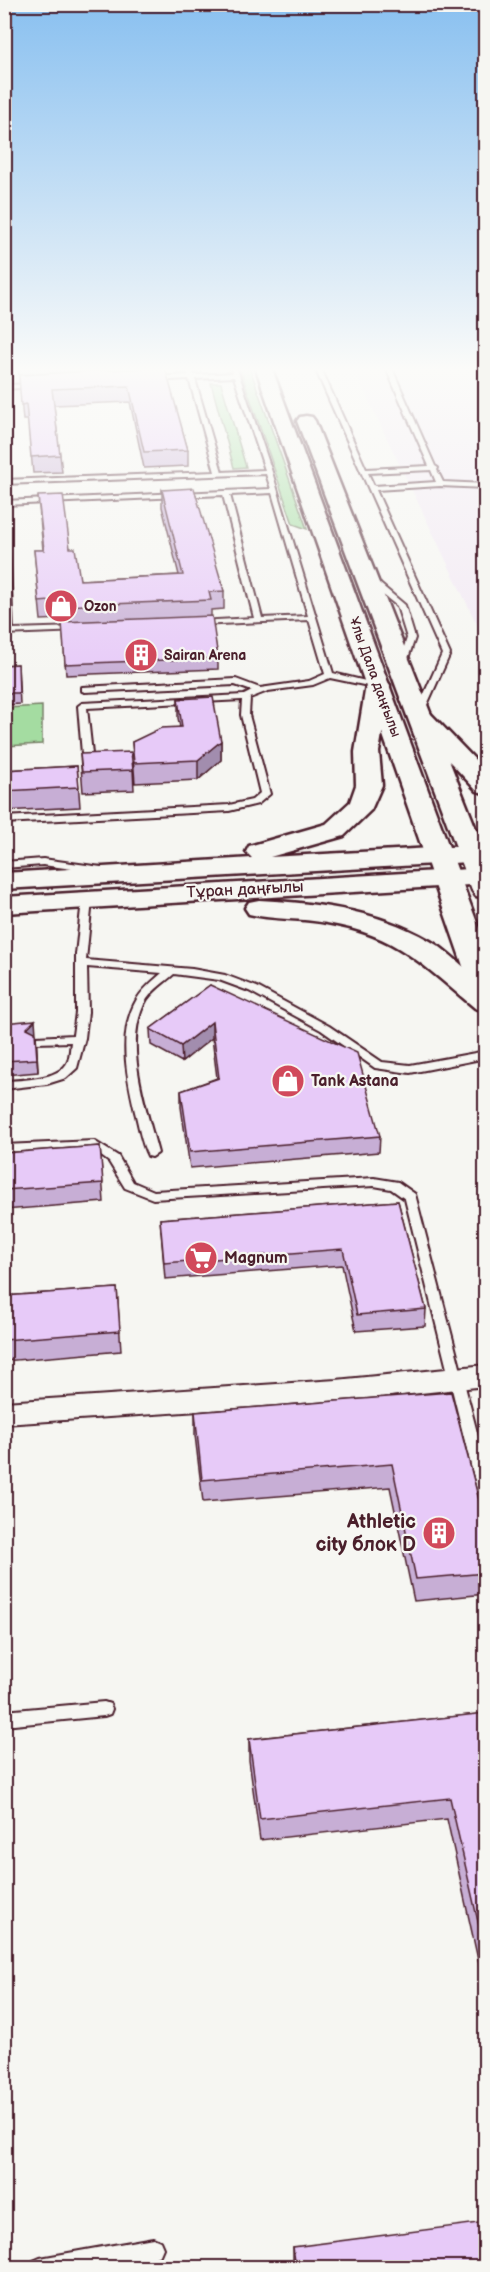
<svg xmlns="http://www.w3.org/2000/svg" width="490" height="2272" font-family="'Balsamiq Sans',sans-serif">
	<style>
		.built { fill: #f2e9f4 }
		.green { fill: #a4dca1; stroke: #777e66; stroke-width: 1.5 }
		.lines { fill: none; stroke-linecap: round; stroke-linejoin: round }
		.lane-casing { stroke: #4a1f2b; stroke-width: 4 }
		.street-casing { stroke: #4a1f2b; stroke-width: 4 }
		.secondary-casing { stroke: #4a1f2b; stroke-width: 5 }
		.primary-casing { stroke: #4a1f2b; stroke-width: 5 }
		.lane { fill: #f6f6f2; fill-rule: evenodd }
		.street { fill: #f6f6f2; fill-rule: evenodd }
		.secondary { fill: #f6f6f2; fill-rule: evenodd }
		.primary { fill: #f6f6f2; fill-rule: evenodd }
		.wall { fill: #c7aed5; stroke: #4a1f2b; stroke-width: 1.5 }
		.shaded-wall { fill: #a28dae; stroke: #4a1f2b; stroke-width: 1.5 }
		.building { fill: #e7caf8; stroke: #4a1f2b; stroke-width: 1.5 }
		.labels { text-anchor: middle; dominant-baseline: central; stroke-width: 4.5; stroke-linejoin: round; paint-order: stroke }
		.far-poi-label { font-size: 14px; font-weight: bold; fill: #4a1f2b; stroke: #f6f6f2; text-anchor: start }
		.far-street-label { font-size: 14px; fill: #4a1f2b; stroke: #f6f6f2 }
		.street-label { font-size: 16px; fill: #4a1f2b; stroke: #f6f6f2 }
		.poi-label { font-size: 16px; font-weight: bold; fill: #4a1f2b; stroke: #f6f6f2; text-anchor: start }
		.near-poi-label { font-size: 20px; font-weight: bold; fill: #4a1f2b; stroke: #f6f6f2; text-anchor: end }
	</style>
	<rect width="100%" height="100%" fill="#f6f6f2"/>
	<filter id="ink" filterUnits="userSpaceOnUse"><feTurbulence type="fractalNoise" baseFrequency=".0167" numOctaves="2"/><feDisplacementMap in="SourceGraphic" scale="12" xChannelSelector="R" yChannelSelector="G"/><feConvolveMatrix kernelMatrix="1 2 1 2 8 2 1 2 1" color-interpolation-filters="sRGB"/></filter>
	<g filter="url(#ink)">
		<path class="built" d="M352 366H485V641Z"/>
		<path class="green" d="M239 366H249L307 529 293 524Z
			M211 383H221L246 467 234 468Z
			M42 706V744L5 746V708Z"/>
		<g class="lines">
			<g class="lane-casing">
				<path id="lane" d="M185 366H191L194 375 232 373 230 366H236L272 472 333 673 382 685 378 688 330 678 313 685 268 691 250 698 249 715 270 794 258 804 229 811 4 823V817L229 805 252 800 260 793 241 715 242 700 87 708 92 754 87 757 82 754 78 706 82 703 244 695 252 691 235 685 85 692 82 691V687L236 679 260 688 309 681 325 674 309 620 198 625 194 623 198 621 254 618 223 495 4 505V501L271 489 266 474 4 484V480L215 472 189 379 153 381 150 379 153 377 188 375ZM234 377 265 470 222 472 195 379ZM272 493 308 616 262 618 230 495Z
					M314 366H320L366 469 429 466 385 366H391L435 466 438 468 437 470 443 482 486 484V488L440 486 376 490 450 654 422 716 415 714 442 654ZM431 470 436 482 374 486 368 473Z
					M38 384 36 387 4 389V385Z
					M4 521 8 523 13 629 78 627H81V631L4 634Z
					M367 578H373L405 605 415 638 404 670 397 668 407 638 397 606 367 582Z
					M43 859 101 867 106 870 101 873 43 865 4 868V862Z
					M87 897 92 900 86 960 192 969 225 975 257 987 329 1026 382 1062 410 1065 486 1051V1058L410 1073 375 1068 321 1030 249 991 219 980 174 974C165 982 154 989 147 999 121 1042 147 1109 158 1153L152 1157 148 1156C141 1143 139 1126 135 1112 127 1077 117 1032 137 999 143 989 153 981 162 973L87 967 88 1012 85 1038 77 1068 66 1078 47 1084 4 1089V1081C21 1080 61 1080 68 1061 70 1055 70 1048 71 1042L36 1043 30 1040 36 1037 73 1035 76 1012V954L82 900Z
					M94 1141 118 1156 133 1182 154 1191 374 1178 398 1182 415 1194 486 1467V1504L481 1502 479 1498 405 1199 391 1189 374 1186 153 1199 125 1188 109 1162 92 1149 4 1153V1145Z
					M104 1702 110 1704 112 1709 110 1714 104 1716 4 1726V1711Z
					M153 2238 160 2241 163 2248 160 2255 153 2258 101 2268H30L33 2261 40 2258Z"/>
			</g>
			<g class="street-casing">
				<path id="street" d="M486 1365V1386L336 1402 4 1424V1402L336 1380Z"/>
			</g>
			<g class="secondary-casing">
				<path id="secondary" d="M255 366H271L486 947V998L475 995 471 989Z
					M306 416 312 417 315 421 486 854V898L476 896 472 890 297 421 300 417Z"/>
			</g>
			<g class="primary-casing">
				<path id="primary" d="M378 678 386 680 390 685 379 752 382 785 371 810 344 836 270 857 486 845V861L4 889V873L252 858 246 852 249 846 326 824 350 802 356 785 355 752 366 685 370 680Z
					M419 708 427 710 486 771V794L477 791 411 720 407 715 411 710Z
					M486 868V884L4 913V897Z
					M259 900C322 903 386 912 440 947 456 959 470 973 486 986V1011L475 1008C423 965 397 935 327 923 301 918 274 920 249 914L245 908 249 902Z"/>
			</g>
			<use href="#lane" class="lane"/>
			<use href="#street" class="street"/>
			<use href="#secondary" class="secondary"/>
			<use href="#primary" class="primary"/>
		</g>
		<path class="wall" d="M18 366H166V367H163L188 450V466L144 468 130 402 54 405 62 472 33 473 28 420H23Z
			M162 490 224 591V609L211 610V616L218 658V669L66 675 62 619 41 620 34 550H43L38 496 70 548 80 580 179 575 162 507Z
			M18 664 20 704 4 705V665Z
			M178 699 221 741V760L198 780 135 783 132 742 180 727 178 718Z
			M80 754 133 770 134 790 83 792Z
			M77 766 80 807 4 811V770Z
			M210 985 380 1136 379 1152 190 1168 181 1107V1091L217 1078 212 1038 182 1062 151 1045 150 1029Z
			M4 1023 36 1034 38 1072 4 1075Z
			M100 1146 104 1202 4 1210V1153Z
			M398 1201 426 1309 425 1326 356 1331 342 1265 165 1279 160 1219Z
			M117 1288 121 1351 4 1361V1296Z
			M451 1392 486 1527V1594L414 1601 390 1487 203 1502 195 1435V1412Z
			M486 1713V1996L447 1819 260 1840 249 1760V1739Z
			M293 2247 486 2268H293Z"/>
		<path class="shaded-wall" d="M221 741V760L198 780V760Z
			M35 1020 36 1034 38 1072 37 1059 27 1028Z
			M212 1022V1038L182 1062 181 1046Z"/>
		<path class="building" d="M18 366H46L18 367Z
			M165 367 188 450 144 452 129 386 52 389 60 455 31 457 26 404 21 405 19 375Z
			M194 488 224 591 209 592 211 600 61 606V600L39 602 34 550H44L38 496 63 495 70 548H75L80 580 183 575 162 490Z
			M212 616 218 658 65 664 62 622Z
			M18 664 19 693H4V665Z
			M213 697 221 741 198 760 134 763 132 742 161 728 182 727 178 699Z
			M131 752 133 770 82 772 80 754Z
			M77 766 79 787 4 791V770Z
			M210 985 357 1053 380 1136 190 1152 181 1091 219 1078 212 1022 181 1046 150 1029Z
			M35 1020 27 1028 35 1032 37 1059 4 1061V1023Z
			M100 1146 103 1183 4 1190V1153Z
			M398 1201 426 1309 357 1315 343 1249 164 1263 160 1219Z
			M117 1288 120 1331 4 1340V1296Z
			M451 1392 486 1527V1573L416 1579 392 1464 202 1480 195 1412Z
			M486 1713V1957L450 1798 260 1819 249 1739Z
			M486 2222V2268H296L293 2247Z"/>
	</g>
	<linearGradient id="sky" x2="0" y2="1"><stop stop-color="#89c0f0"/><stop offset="0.54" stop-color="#fbfbf9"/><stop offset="1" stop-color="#fbfbf9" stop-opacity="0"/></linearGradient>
	<rect width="490" height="684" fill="url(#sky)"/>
	<defs>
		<g id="shop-disc" transform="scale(1.725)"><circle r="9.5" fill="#d1495b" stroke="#f6f6f2"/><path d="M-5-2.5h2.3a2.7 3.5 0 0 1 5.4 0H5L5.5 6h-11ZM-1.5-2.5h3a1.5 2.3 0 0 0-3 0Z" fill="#fff"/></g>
		<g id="building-disc" transform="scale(1.725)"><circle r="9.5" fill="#d1495b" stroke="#f6f6f2"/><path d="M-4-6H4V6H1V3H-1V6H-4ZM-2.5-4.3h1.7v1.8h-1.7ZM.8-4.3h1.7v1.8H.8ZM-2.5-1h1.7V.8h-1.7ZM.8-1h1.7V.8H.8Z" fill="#fff"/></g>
		<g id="supermarket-disc" transform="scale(1.725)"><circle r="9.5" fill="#d1495b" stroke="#f6f6f2"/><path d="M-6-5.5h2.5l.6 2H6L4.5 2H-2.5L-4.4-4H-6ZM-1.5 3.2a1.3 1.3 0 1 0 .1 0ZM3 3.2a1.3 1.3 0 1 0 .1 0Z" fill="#fff"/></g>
	</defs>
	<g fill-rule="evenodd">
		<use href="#shop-disc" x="61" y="606"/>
		<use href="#building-disc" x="141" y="655"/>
		<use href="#shop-disc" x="288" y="1081"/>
		<use href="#supermarket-disc" x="201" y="1258"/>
		<use href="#building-disc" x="439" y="1533"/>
	</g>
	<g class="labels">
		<g class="far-poi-label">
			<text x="84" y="606">Ozon</text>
			<text x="164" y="655">Sairan Arena</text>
		</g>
		<g class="far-street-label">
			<text transform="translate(375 677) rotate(70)">Ұлы Дала даңғылы</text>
		</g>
		<g class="street-label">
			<text transform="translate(245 890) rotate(-3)">Тұран даңғылы</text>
		</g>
		<g class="poi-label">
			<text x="311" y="1081">Tank Astana</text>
			<text x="224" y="1258">Magnum</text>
		</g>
		<g class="near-poi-label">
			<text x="416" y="1522">Athletic<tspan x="416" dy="23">city блок D</tspan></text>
		</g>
	</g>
	<rect width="490" height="2272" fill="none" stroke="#f6f6f2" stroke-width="24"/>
	<rect x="12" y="12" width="466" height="2248" fill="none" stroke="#4a1f2b" stroke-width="2" filter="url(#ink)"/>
</svg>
